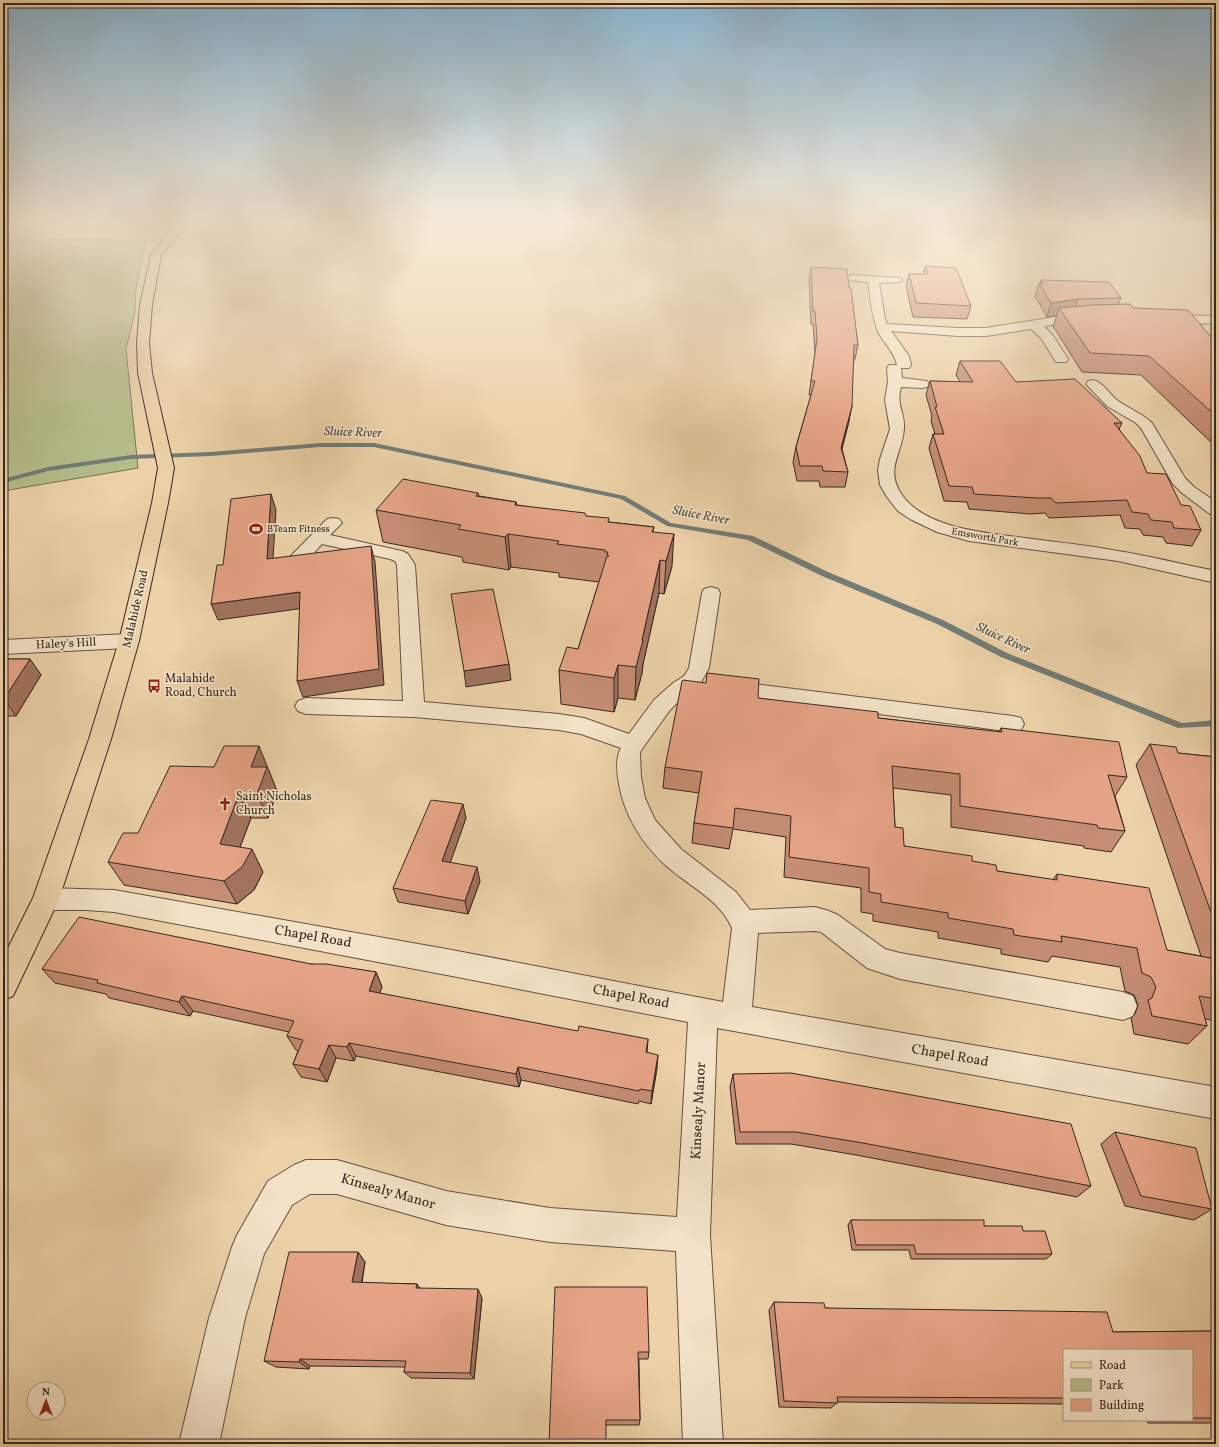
<svg xmlns="http://www.w3.org/2000/svg" width="1219" height="1447" font-family="Vollkorn,serif">
	<style>
		.green { fill: #b5bd8a; stroke: #757255 }
		.lines { fill: none; stroke-linecap: round; stroke-linejoin: round }
		.stream { fill: #727d77; fill-rule: evenodd }
		.minor-casing { stroke: #635242; stroke-width: 2 }
		.major-casing { stroke: #352820; stroke-width: 2 }
		.minor { fill: #f3e2c7; fill-rule: evenodd }
		.major { fill: #edd2a9; fill-rule: evenodd }
		.wall { fill: #c68d74; stroke: #352820 }
		.shaded-wall { fill: #a1735e; stroke: #352820 }
		.building { fill: #e6a487; stroke: #352820 }
		.labels { text-anchor: middle; dominant-baseline: central; stroke-width: 3.5; stroke-linejoin: round; paint-order: stroke }
		.far-poi-label { font-size: 10px; fill: #352820; stroke: #f3e2c7; text-anchor: start }
		.far-street-label { font-size: 10px; fill: #352820; stroke: #f3e2c7 }
		.street-label { font-size: 12px; fill: #352820; stroke: #f3e2c7 }
		.poi-label { font-size: 12px; fill: #352820; stroke: #f3e2c7; text-anchor: start }
		.water-label { font-size: 13px; font-style: italic; fill: #4e4c44; stroke: #f3e2c7 }
		.near-street-label { font-size: 14px; fill: #352820; stroke: #f3e2c7 }
	</style>
	<rect width="100%" height="100%" fill="#edd2a9"/>
	<filter id="stains"><feTurbulence type="fractalNoise" baseFrequency=".005" numOctaves="4"/><feColorMatrix values="0 0 0 0 .2 0 0 0 0 .09 0 0 0 0 .02 0 0 0 .5 -.17"/></filter>
	<radialGradient id="worn" r=".72"><stop offset=".6" stop-color="#630" stop-opacity="0"/><stop offset="1" stop-color="#630" stop-opacity=".3"/></radialGradient>
	<path class="green" d="M3 240H146L136 288 135 312 126 349 138 468 3 491Z"/>
	<g class="lines">
		<path class="stream" d="M320 443H374L625 496 671 523 753 536 828 572 943 620 1007 653 1182 723 1216 720V726L1178 728 1001 657 937 624 822 576 748 540 667 526 621 499 374 447H320L211 456 131 459 48 471 3 483V479L48 467 131 455 211 452Z"/>
		<g class="minor-casing">
			<path id="minor" d="M851 275 900 278 902 280 900 282 879 283 885 319 887 324 958 328H986L1073 314 1089 315 1091 318 1089 321 1044 326 1054 337 1068 359 1066 362H1056L1041 338 1031 329 986 336H958L891 331 909 356 911 365 909 368H901L902 378 927 381 929 384 927 387 922 388 901 387C896 407 905 411 904 428 903 453 884 469 902 495 926 529 987 533 1025 538 1056 542 1087 545 1118 551 1151 556 1183 565 1216 571V583L1118 561 969 541 937 532 910 519 898 511 887 497 880 485 878 470 880 459 890 429 885 400 888 382 887 368 889 365H897C894 351 884 344 878 332 872 316 870 299 868 282L847 280 845 278Z
				M1167 315 1216 316V324L1163 322 1161 319 1163 316Z
				M1093 380C1103 382 1109 394 1117 400 1129 409 1142 413 1152 423L1185 478 1194 487 1216 502V515L1210 514 1182 493 1173 484 1141 428 1136 423 1107 406 1086 384 1088 381Z
				M333 518 339 519 342 523 330 535 402 551 408 554 415 565 424 702 559 714 584 718 629 734 654 700 673 683 684 676 689 668 702 593 704 589 711 587 718 589 720 593 709 668 699 686 687 693 670 710 642 749 640 753 641 777 645 798 655 820 681 849 736 892 750 910 815 907 829 911 838 915 885 949 900 953 1123 992 1133 996 1137 1006 1133 1016 1123 1020 900 979 867 968 821 932 815 931 758 933 752 1007 1216 1087V1119L717 1028 710 1235 723 1444H683L676 1251 550 1242 446 1225 337 1194H310L292 1205 264 1254 245 1318 219 1444H179L209 1318 232 1247 237 1235 268 1181 294 1165 306 1160H337L446 1191 550 1208 677 1217 688 1022 452 976 114 912 86 910H46L37 907 33 899 37 891 46 888 114 890 452 950 723 1002 732 928C719 898 685 884 663 863 641 842 624 814 619 784 617 773 615 758 621 748L581 734 559 730 414 717 306 714 298 711 295 706 298 701 306 698 403 701 397 565 395 561 390 559 322 544C312 554 303 570 288 566L285 562 327 519Z
				M129 634 136 636 139 641 136 646 129 648 3 654V640Z
				M729 681 1013 716 1021 718 1024 724 1021 730 1013 732 722 693 718 688 722 683Z"/>
		</g>
		<g class="major-casing">
			<path id="major" d="M176 224H187L161 255 152 305 149 343 152 373 174 468 168 503 139 641 111 739 59 899 13 996 3 1000V958L33 898 89 739 119 641 152 503 158 468 138 373 137 343 140 305 151 255Z"/>
		</g>
		<use href="#minor" class="minor"/>
		<use href="#major" class="major"/>
	</g>
	<path class="wall" d="M925 266 971 306 967 319 913 317 906 286 909 274H923Z
		M811 267 849 288 858 345 855 359H854L849 421 842 449 848 472 845 487H820L819 481H797L793 462 796 447 811 395H809L815 353 813 324H811L809 280Z
		M1041 280 1121 298 1118 305 1133 308 1213 339 1211 343 1213 347 1216 348V447L1141 375 1082 372 1053 326 1057 315 1047 317 1035 296 1039 283 1040 284Z
		M960 361 1016 382 1122 423 1119 429 1147 473 1181 505 1201 530 1192 546 1166 543 1163 537 1143 535 1140 529 1125 528 1120 515 1049 518 1045 513 1031 514 969 509 967 502 944 501 929 448 933 434H935L931 421 932 416 926 395 930 381 960 382 956 375Z
		M478 493 479 496 516 502 517 505 586 516 609 522 654 527 653 532 672 566 664 594 659 593 643 664 642 673 635 700 618 698 614 712 561 704 559 670 578 649 599 582 559 577V573L511 567 509 570 463 562 462 557 383 542 376 510Z
		M3 659H30L41 675 16 716H3Z
		M758 698 878 718 999 732 1001 728 1127 777 1115 796 1125 831 1111 852 1084 848V846L951 827V795L893 788 895 827 904 846 972 861 997 871 1053 880 1057 874 1167 950 1201 956 1136 765 1150 744 1178 753 1216 757V1021L1205 1019 1207 1026 1188 1044 1134 1034 1131 1018 1135 1014 1138 1005 1134 995 1125 991 1120 967 1052 956 1048 962 1001 954V949L938 938V932L873 921V914L861 912V888L784 877 786 837 733 829 729 849 692 843 694 823 699 793 663 788 665 767Z
		M269 770V771L277 791 268 818H251L240 847 263 872 254 890 237 904 124 885 108 862 138 833Z
		M466 818 450 862 480 881 468 914 398 902 393 888Z
		M311 964 376 972 382 987 379 993 647 1053 657 1068 651 1104 639 1101 638 1104 521 1080 519 1087 356 1056 354 1061 336 1058 327 1082 301 1077 293 1064 298 1051 296 1050 287 1036 289 1032 193 1011 190 1016 109 998 106 994 55 983 42 969Z
		M733 1074 1091 1186 1077 1197 856 1155 791 1144H736L730 1087Z
		M1115 1132 1212 1209 1194 1220 1125 1206 1101 1144Z
		M851 1220 984 1226 1023 1231 1052 1254 1046 1259H911L909 1250H852L848 1225Z
		M358 1252 365 1262 362 1283 417 1284 420 1289 482 1298 474 1379 411 1378 404 1372 405 1367 310 1366 309 1369 276 1367 264 1361Z
		M555 1287 649 1352 648 1359H639L640 1420 639 1425H606Z
		M774 1302 825 1308 1113 1332 1216 1331V1423H1148L1147 1420H1192V1350H1064V1404L838 1402 831 1408 779 1407 769 1310Z"/>
	<path class="shaded-wall" d="M1078 299 1073 312 1059 308 1057 315 1047 317 1051 303Z
		M852 406 849 421 838 463 841 448Z
		M271 494 276 510 272 575 267 559Z
		M508 534 511 567 509 570 505 537Z
		M674 534 672 566 664 594 666 561Z
		M371 546 375 562 384 685 303 697 297 681Z
		M660 560 659 593 643 664 642 673 635 700 636 667Z
		M300 592 305 608 218 620 211 604Z
		M30 659 41 675 16 716 4 699Z
		M509 664 511 680 466 687 464 671Z
		M618 665V698L614 712V678Z
		M259 746 277 791 268 818 257 794 251 767Z
		M239 794 251 818 232 868 220 844Z
		M463 804 466 818 446 875 442 861Z
		M252 849 263 872 254 890 237 904 224 881Z
		M477 867 480 881 468 914 465 901Z
		M376 972 382 987 375 1006 369 991Z
		M182 996 193 1011 190 1016 179 1002Z
		M648 1039 647 1053 646 1052Z
		M349 1043 356 1056 354 1061 347 1047Z
		M329 1045 336 1058 327 1082 319 1069Z
		M658 1055 657 1068 651 1104 652 1091Z
		M518 1067 521 1080 519 1087 516 1074Z
		M358 1252 365 1262 360 1291 352 1282Z
		M417 1284 423 1292 416 1288Z
		M478 1289 482 1298 474 1379 470 1373Z
		M300 1359 310 1366 309 1369 299 1362Z"/>
	<path class="building" d="M925 266 956 268 971 306 916 303 909 274H928Z
		M811 267 847 269 849 288H851L858 345H854L852 406 841 448 848 472 823 471 822 466H800L796 447 815 381H811L817 339 815 311H813Z
		M1041 280 1109 282 1121 298 1078 299 1051 303 1039 283 1043 284Z
		M1130 304 1133 308 1188 310 1213 339 1211 342 1213 347 1216 348V416L1149 356 1090 353 1059 308 1094 305Z
		M960 361H1000L1016 382 1075 379 1122 423H1114L1140 456 1147 473 1166 474 1181 505 1190 506 1201 530 1174 528 1172 522 1151 520 1148 514 1132 512 1127 500 1056 503 1051 498H1037L974 494 972 487 949 486 933 434H944L935 407H937L930 381 973 382Z
		M403 479 478 493 476 496 516 502 515 505 585 513 586 516 609 518 608 522 654 527 652 532 674 534 666 561 660 560 642 640H643L636 667 618 665 614 678 559 670 567 647 578 649 607 556H609L607 555 608 552H605V550L557 544 559 541 508 534 505 537 458 529 461 525 376 510Z
		M271 494 267 559 371 546 379 669 297 681 300 592 211 604 217 565H223L231 499Z
		M493 589 509 664 464 671 451 594Z
		M3 659H30L4 699H3Z
		M707 673 759 679 758 698 878 712V718L1002 732 1001 728 1119 742 1127 777 1108 775 1125 831 1098 828 1097 825 960 806V774L892 766 895 827 903 828 904 846 972 856V861L996 865 997 871 1057 880V874L1149 888 1167 950 1216 959V999L1199 996 1207 1026 1152 1016 1148 1000 1152 998 1156 987 1151 977 1142 973 1137 948 1061 936 1062 942 1014 935 1013 929 948 918V913L881 902V894L869 892V868L789 857 791 816 735 808 733 828 694 823 702 772 665 767 682 681 683 680 706 683Z
		M1150 744 1176 747 1178 753 1216 757V926Z
		M224 746H259L251 767H267L257 794H239L220 844 252 849 242 867 224 881 108 862 123 833H138L170 766 214 767Z
		M431 800 463 804 442 861 477 867 465 901 393 888Z
		M79 917 311 964H326L376 972 369 991 578 1031 579 1026 648 1039 646 1052 658 1055 652 1091 640 1089 639 1091 518 1067 516 1074 349 1043 347 1047 329 1045 319 1069 293 1064 303 1040 287 1036 294 1021 182 996 179 1002 97 983 98 980 42 969Z
		M791 1073 1071 1124 1091 1186 863 1143 796 1132H740L733 1074Z
		M1115 1132 1196 1148 1212 1209 1141 1196Z
		M851 1220H984V1226H1022L1023 1231H1045L1052 1254H916L914 1245H856Z
		M289 1252H358L352 1282 417 1284 416 1288 478 1289 470 1373 404 1372 406 1361 300 1359 299 1362 264 1361Z
		M555 1287H647L649 1352H638L640 1420H606V1444H549Z
		M774 1302 824 1303 825 1308 1107 1312 1113 1332 1216 1331V1418H1192V1350H1064V1398L837 1397 838 1403 784 1401Z"/>
	<linearGradient id="sky" x2="0" y2="1"><stop stop-color="#89b5d2"/><stop offset="0.52" stop-color="#f7ebd8"/><stop offset="1" stop-color="#f7ebd8" stop-opacity="0"/></linearGradient>
	<rect width="1219" height="427" fill="url(#sky)"/>
	<defs>
		<g id="stadium-bare" transform="scale(1.08)"><path d="M0-5a6.5 5 0 1 0 0 10a6.5 5 0 1 0 0-10ZM-3.5-1.8h7v3.6h-7Z" fill="#8f2418" stroke="#f3e2c7" stroke-width="2.5" paint-order="stroke"/></g>
		<g id="bus-bare" transform="scale(1.08)"><path d="M-5-6H5V4H4V6H2V4H-2V6H-4V4H-5ZM-3.5-4V0h7V-4ZM-3.5 1.2v1.5H-2V1.2ZM2 1.2v1.5H3.5V1.2Z" fill="#8f2418" stroke="#f3e2c7" stroke-width="2.5" paint-order="stroke"/></g>
		<g id="church-bare" transform="scale(1.08)"><path d="M-1.2-6h2.4v3.5h3.3v2.4h-3.3V6h-2.4V-.1h-3.3v-2.4h3.3Z" fill="#8f2418" stroke="#f3e2c7" stroke-width="2.5" paint-order="stroke"/></g>
	</defs>
	<g fill-rule="evenodd">
		<use href="#stadium-bare" x="256" y="529"/>
		<use href="#bus-bare" x="154" y="686"/>
		<use href="#church-bare" x="225" y="804"/>
	</g>
	<g class="labels">
		<g class="far-poi-label">
			<text x="267" y="529">BTeam Fitness</text>
		</g>
		<g class="far-street-label">
			<text transform="translate(985 537) rotate(10)">Emsworth Park</text>
		</g>
		<g class="street-label">
			<text transform="translate(136 609) rotate(-77)">Malahide Road</text>
			<text transform="translate(66 644) rotate(-3)">Haley's Hill</text>
		</g>
		<g class="poi-label">
			<text x="165" y="679">Malahide<tspan x="165" dy="14">Road, Church</tspan></text>
			<text x="236" y="797">Saint Nicholas<tspan x="236" dy="14">Church</tspan></text>
		</g>
		<g class="water-label">
			<text transform="translate(353 433) rotate(2)">Sluice River</text>
			<text transform="translate(701 516) rotate(11)">Sluice River</text>
			<text transform="translate(1003 639) rotate(25)">Sluice River</text>
		</g>
		<g class="near-street-label">
			<text transform="translate(313 937) rotate(10)">Chapel Road</text>
			<text transform="translate(631 997) rotate(11)">Chapel Road</text>
			<text transform="translate(950 1056) rotate(10)">Chapel Road</text>
			<text transform="translate(699 1111) rotate(-87)">Kinsealy Manor</text>
			<text transform="translate(388 1192) rotate(16)">Kinsealy Manor</text>
		</g>
	</g>
	<rect width="1219" height="1447" fill="none" stroke="#edd2a9" stroke-width="16"/>
	<rect x="4" y="4" width="1211" height="1439" fill="none" stroke="#352820" stroke-width="2"/>
	<rect x="8" y="8" width="1203" height="1431" fill="none" stroke="#352820"/>
	<rect x="1063" y="1349" width="130" height="72" fill="#f3e2c7" stroke="#a79884"/>
	<rect x="1071" y="1362" width="20" height="6" fill="#edd2a9" stroke="#a79884"/>
	<text x="1099" y="1369" font-size="12" fill="#352820">Road</text>
	<rect x="1071" y="1379" width="20" height="12" fill="#b5bd8a" stroke="#a79884"/>
	<text x="1099" y="1389" font-size="12" fill="#352820">Park</text>
	<rect x="1071" y="1399" width="20" height="12" fill="#e6a487" stroke="#a79884"/>
	<text x="1099" y="1409" font-size="12" fill="#352820">Building</text>
	<g transform="translate(46 1401)"><circle r="19" fill="#f3e2c7" stroke="#a79884"/>
	<path d="M0-3L7 15L0 10L-7 15Z" fill="#8f2418"/>
	<text y="-6" font-size="11" font-weight="bold" text-anchor="middle" fill="#352820">N</text>
	</g>
	<rect width="100%" height="100%" filter="url(#stains)"/>
	<rect width="100%" height="100%" fill="url(#worn)"/>
</svg>
